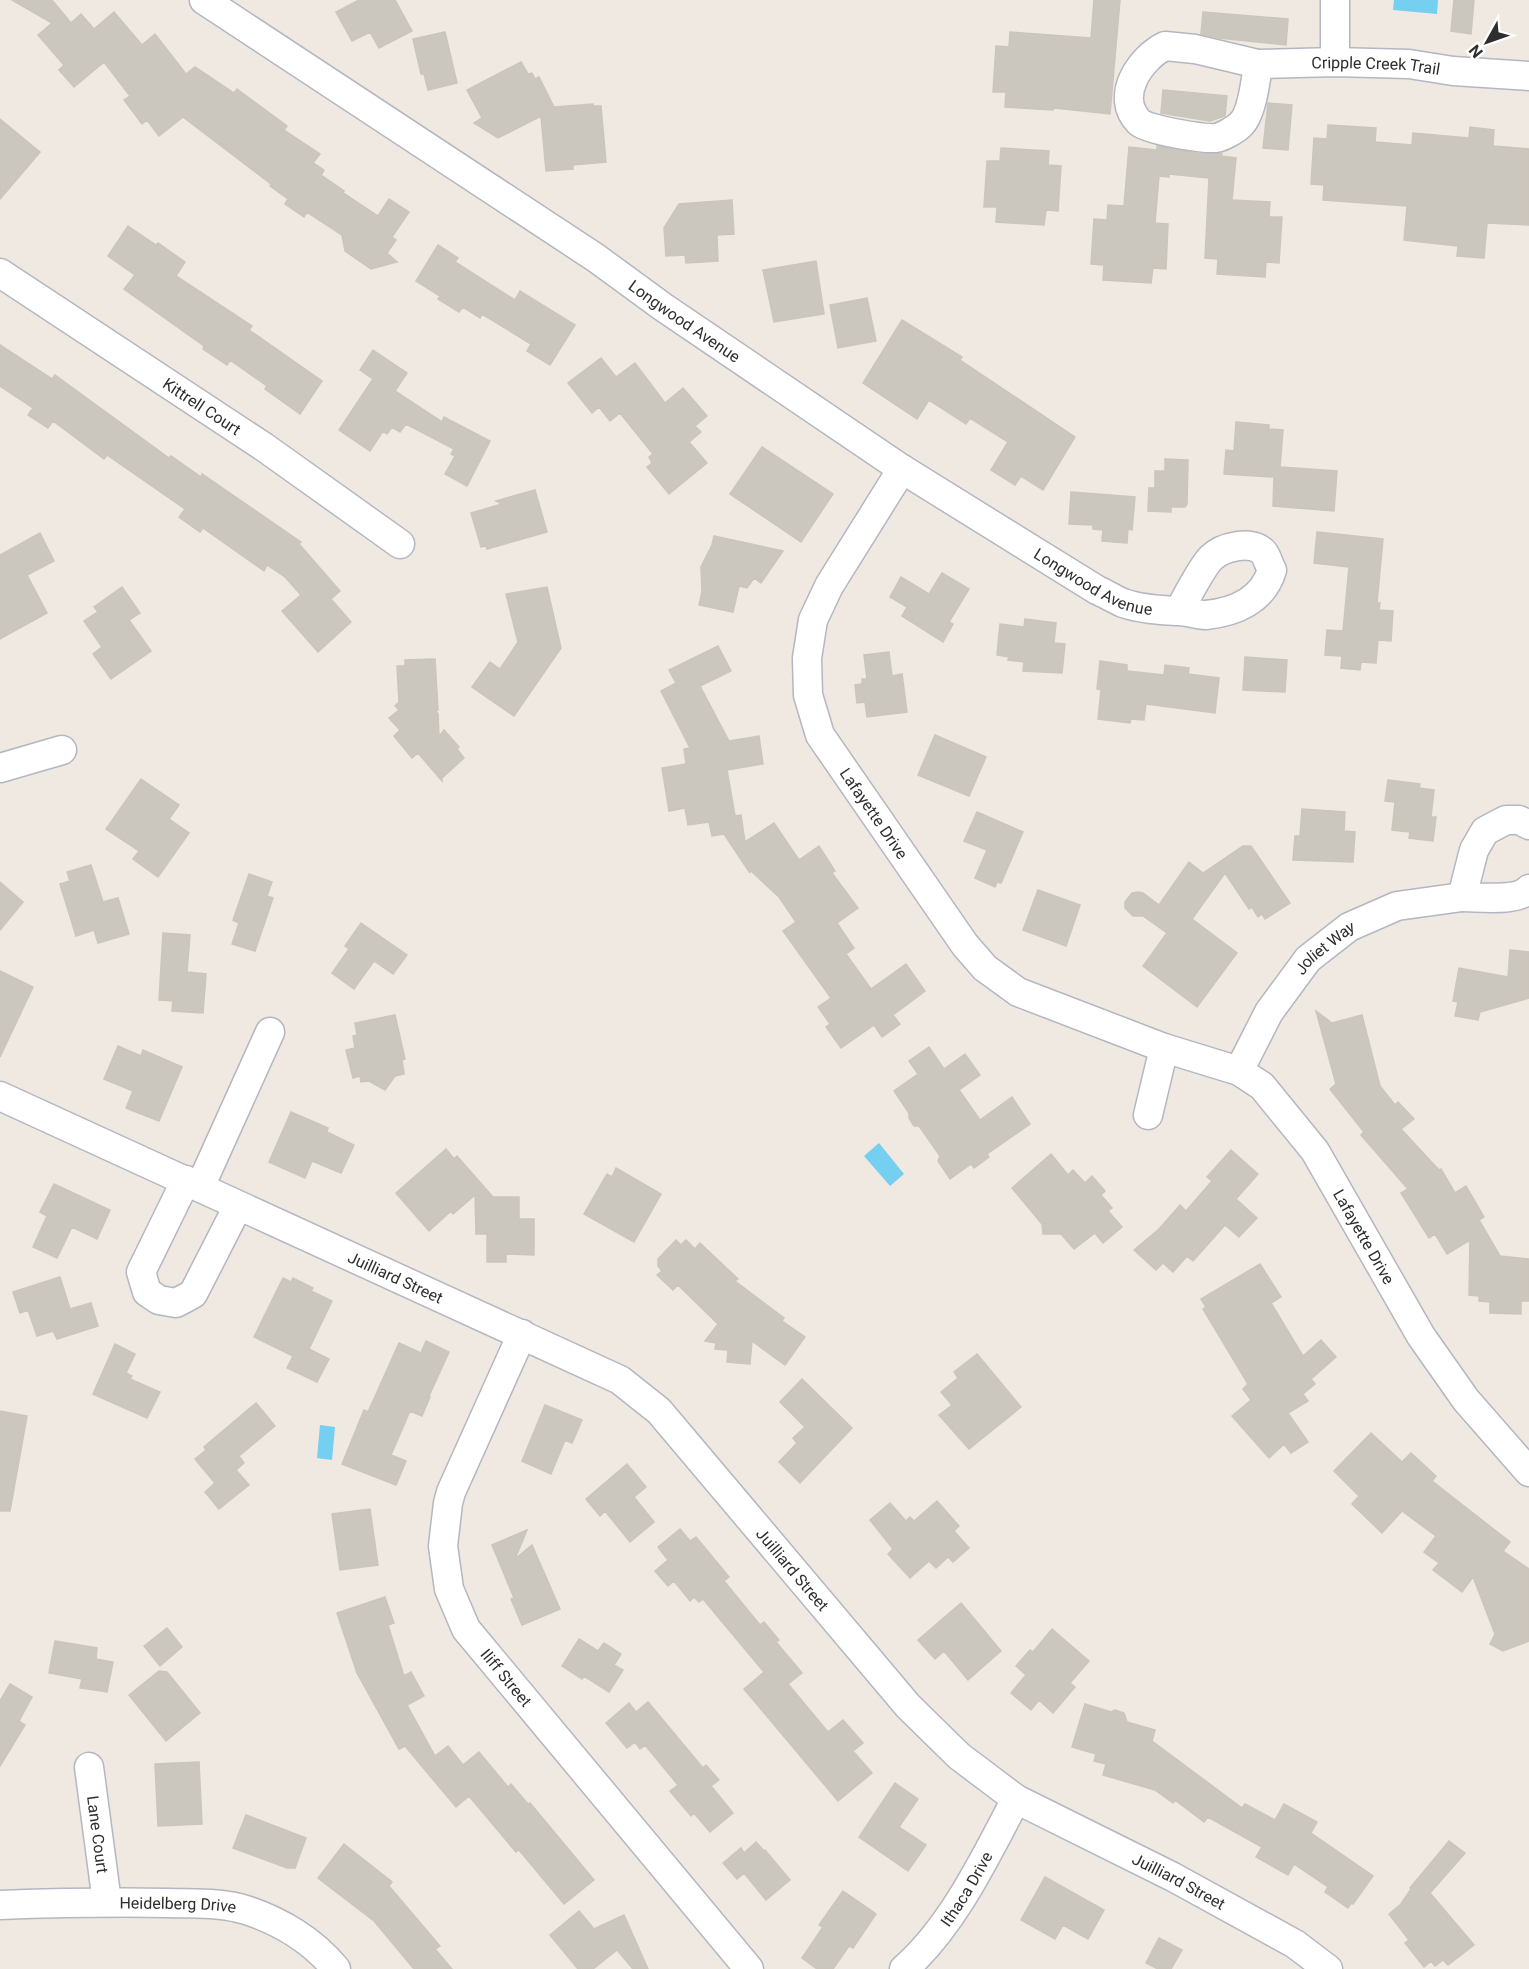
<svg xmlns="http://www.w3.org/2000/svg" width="1529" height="1969" font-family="Roboto,sans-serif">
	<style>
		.water { fill: #75cff0 }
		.building { fill: #cbc7bf; stroke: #cbc5ba; stroke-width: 1.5 }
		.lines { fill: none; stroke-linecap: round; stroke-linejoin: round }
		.street-casing { stroke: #b4b7c1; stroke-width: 31 }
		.street { stroke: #fff; stroke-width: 28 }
		.labels { text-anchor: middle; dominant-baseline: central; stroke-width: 6; stroke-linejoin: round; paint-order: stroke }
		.street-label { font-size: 16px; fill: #2e2e2e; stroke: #fff }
	</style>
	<rect width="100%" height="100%" fill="#efe9e1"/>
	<path class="water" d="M1394 0H1438L1437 14 1393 10Z
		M879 1143 904 1174 890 1186 864 1156Z
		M320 1425 335 1427 332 1460 317 1458Z"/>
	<path class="building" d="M12 0H52L71 23 81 14 94 29 114 12 142 45 155 34 186 74 195 67 234 93 237 89 287 126 284 130 320 154 313 163 324 170 321 175 344 191 342 192 378 216 389 199 409 212 392 237 396 240 387 253 397 262 371 269 345 251 342 235 307 212 304 217 285 204 288 199 270 186 271 184 183 117 159 136 147 120 142 124 124 100 130 96 104 62 74 87 59 70 64 65 38 35 52 23Z
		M359 0H395L412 31 379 48 370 32 352 41 336 12Z
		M1094 0H1120L1110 114 1054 108 1053 110 1005 107 1006 92H993L996 46 1009 47 1010 32 1091 38Z
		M1454 0H1474L1471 34 1451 31Z
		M1203 12 1288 19 1286 45 1219 38 1201 34Z
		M445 32 457 83 428 90 424 74H421L413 39Z
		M521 62 528 74 532 73 535 79 539 77 554 107 593 104V106H601L606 162 573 165V169L546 171 541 116 498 138 474 123 482 118 467 90Z
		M1163 90 1227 96 1225 116 1210 121 1161 113Z
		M1268 103 1292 105 1288 150 1263 148Z
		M0 119 40 152 0 199Z
		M1328 125 1376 128 1375 142 1412 145 1413 133 1469 138 1470 127 1494 130 1493 146 1529 149V225L1487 223 1484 258 1457 256 1458 246 1404 240 1407 206 1323 200 1324 185 1311 184 1314 138 1327 139Z
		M1157 146 1197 153 1222 154 1221 156 1236 158 1232 200 1270 202 1269 217H1282L1279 263 1266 262 1265 277 1217 274 1218 259 1205 258 1209 178 1169 174V177L1159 176 1155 223 1168 224 1166 269 1153 268 1151 283 1103 280 1104 265 1091 264 1094 219 1107 220 1108 205 1124 206 1129 147 1157 150Z
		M1001 148 1049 151 1048 165 1061 166 1058 211 1046 210 1044 225 996 222 997 207H984L987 161H1000Z
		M732 200 734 234 717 235 718 261 686 263 685 255 666 256 664 228 679 204Z
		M128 226 156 245 158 243 185 262 176 276 252 326 249 330 322 381 300 414 265 389 267 386 230 360 227 365 203 349 204 346 124 289 135 275 108 256Z
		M438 245 458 258 455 262 515 300 520 291 575 325 550 365 527 351 531 344 482 314 480 318 463 307 459 312 438 299 440 296 416 281Z
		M816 261 824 314 774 322 763 270Z
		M867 298 876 341 838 348 830 305Z
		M902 320 962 357 960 360 1075 437 1043 490 1021 476 1015 485 991 470 1008 442 970 418 966 424 929 400 917 419 863 383Z
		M0 345 52 379 55 375 169 458 171 456 201 477 202 474 301 542 299 544 340 591 331 599 351 622 318 652 282 611 301 595 285 577 267 565 264 571 203 528 200 532 179 517 185 509 107 455 104 459 53 421 48 428 28 415 33 408 0 386Z
		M373 350 407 373 395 391 442 422 444 417 490 441 467 486 445 474 455 456 451 454 454 449 406 424 400 432 392 427 387 434 383 431 370 451 339 430 373 379 360 370Z
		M601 358 616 377 635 363 665 403 683 388 707 416 695 426 701 432 689 442 707 463 669 494 647 467 652 463 649 457 653 454 620 413 610 421 599 407 592 413 568 383Z
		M1236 422 1269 425V429L1283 430 1280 467 1337 471 1334 511 1273 506 1274 477 1224 474 1226 450 1234 451Z
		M762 447 833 494 801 542 730 494Z
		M1165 459 1188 460 1187 504 1185 507H1171V512L1148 511 1149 488H1155V471H1165Z
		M535 490 547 532 487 549 486 546 481 547 471 513 502 504 496 501Z
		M1071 492 1135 497 1132 530 1128 529 1127 543 1102 541 1103 530 1093 529V525L1069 524Z
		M1317 532 1383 539 1377 603H1380L1379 610 1393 611 1391 641 1378 640 1376 663 1361 662 1360 670 1341 668 1342 656 1325 655 1327 630 1343 631 1349 567 1314 563Z
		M40 533 54 561 27 575 47 613 0 639V555Z
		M714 536 783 551 761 583 754 578 747 588 739 586 733 612 699 605 702 592 701 567 712 545Z
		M942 573 969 589 949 622 953 624 943 642 902 616 907 607 890 597 901 577 929 594Z
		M122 587 140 613 129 620 151 651 111 679 93 654 102 647 84 621 98 612 94 607Z
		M547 587 561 648 514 716 472 687 490 662 500 669 518 642 506 594Z
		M1025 619 1056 623 1054 643 1065 644 1062 673 1023 671 1024 662 1008 660 1009 657 997 655 1000 624 1024 627Z
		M718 646 731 671 700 686 729 741 759 736 763 764 727 770 735 816 741 815 745 842 774 823 799 860 819 846 835 871 832 873 858 908 837 923 854 948 846 954 871 989 906 964 925 991 893 1015 900 1024 882 1037 874 1025 841 1048 826 1027 830 1024 818 1007 831 998 783 931 796 922 779 897 749 869 750 873 724 834 712 836 709 822 688 825 685 808 669 811 662 768 686 764 684 749 690 748 661 691 676 683 669 670Z
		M889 652 892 676 902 674 907 712 867 717 865 702 857 703 855 685 862 684V679H867L864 655Z
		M1245 657 1287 660 1285 692 1243 690Z
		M435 659 438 710 436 711 438 714 439 737 444 730 459 747 457 749 464 758 442 778V781L418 753 412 758 394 736 400 730 389 718 399 710 395 706 399 702 397 666H405V660Z
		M1100 661 1127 665V671L1164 675 1165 665 1189 668 1188 674 1219 678 1215 713 1146 704 1144 720 1131 719 1130 723 1098 719 1101 690 1097 689Z
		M935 735 986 757 969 796 918 775Z
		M141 779 179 805 169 819 189 833 158 877 133 859 139 851 106 829Z
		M1388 780 1420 784 1419 788 1434 790 1431 817H1436L1433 841 1409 838 1410 832 1392 830 1395 802 1385 801Z
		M1302 809 1345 812 1344 831 1355 832 1353 862 1293 860 1295 836H1300Z
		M977 812 1023 832 1001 883 997 882 995 887 975 878 987 850 964 841Z
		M1243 846H1251L1290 903 1265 919 1262 914 1258 917 1252 907 1249 909 1225 873 1192 919 1237 953 1197 1007 1143 966 1167 933 1143 916H1133L1125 908V902L1132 893 1138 892 1143 893 1159 905 1189 862 1203 873Z
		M91 865 103 902 118 898 129 934 98 943 94 930 76 936 60 884 70 881 67 872Z
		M249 874 272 882 267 896 273 898 255 951 232 944 239 923 233 920Z
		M0 882 23 902 0 930Z
		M1038 890 1080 905 1066 946 1023 930Z
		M361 923 407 955 393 974 374 961 354 989 332 973 349 949 345 946Z
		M163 933 190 935 187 972 206 974 203 1013 172 1011 173 1001 159 1000Z
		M1510 950 1529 952V998L1480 1012 1478 1020 1455 1016 1458 1002 1453 1001 1459 968 1508 977Z
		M0 971 33 987 0 1057Z
		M1316 1011 1332 1023 1362 1015 1380 1086 1395 1105 1398 1102 1414 1119 1401 1129 1439 1170 1441 1169 1455 1193 1466 1186 1484 1217 1479 1220 1500 1256 1529 1259V1301H1521V1314L1490 1313V1302L1479 1301V1296L1469 1295 1470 1240 1447 1254 1435 1234 1429 1238 1401 1193 1408 1189 1361 1135 1364 1132 1330 1089 1336 1084Z
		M395 1015 405 1059 402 1060 404 1074 395 1076 385 1090 369 1081 361 1082 360 1076 353 1078 346 1050 355 1048 353 1036 357 1035 355 1023Z
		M118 1046 141 1056 143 1050 182 1067 159 1121 126 1108 133 1091 104 1079Z
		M929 1047 944 1069 965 1054 980 1075 959 1090 980 1120 1012 1097 1030 1124 987 1154 989 1157 974 1168 971 1164 950 1179 938 1161 940 1156 919 1126H914L909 1118V1113L894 1091 918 1074 909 1061Z
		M291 1112 328 1128 327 1132 354 1145 341 1173 312 1161 305 1178 269 1162Z
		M446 1149 454 1159 457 1156 493 1197H519V1219H534V1255L506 1254V1262H487V1234H476L475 1195 453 1214 451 1211 429 1231 396 1193Z
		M1231 1150 1258 1174 1236 1199 1257 1218 1239 1237 1225 1225 1193 1261 1187 1256 1173 1272 1163 1263 1156 1270 1134 1250 1159 1229 1180 1205 1186 1211 1212 1181 1207 1177Z
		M1051 1154 1068 1175 1073 1170 1085 1183 1092 1176 1105 1191 1101 1195 1112 1208 1108 1211 1122 1227 1103 1243 1095 1233 1074 1249 1061 1234H1043L1042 1224 1012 1188Z
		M616 1168 661 1194 634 1242 584 1214 607 1174 612 1177Z
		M54 1184 110 1210 97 1239 72 1227 57 1258 33 1247 47 1216 40 1212Z
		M676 1240 681 1245 686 1240 695 1249 700 1243 738 1279 735 1281 784 1318 782 1321 805 1337 785 1365 752 1341 750 1364 727 1362 728 1350 715 1349 716 1343 705 1341 718 1324 678 1285 673 1290 657 1275 662 1271 658 1266V1259Z
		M1260 1264 1281 1297 1271 1303 1303 1356 1321 1340 1336 1357 1311 1379 1315 1384 1303 1394 1308 1401 1288 1413 1308 1442 1291 1453 1284 1444 1269 1458 1232 1416 1251 1400 1243 1389 1248 1384 1203 1309 1206 1307 1201 1299Z
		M60 1277 70 1309 91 1303 98 1326 57 1339 53 1331 37 1336 28 1310 20 1313 13 1292Z
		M283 1278 291 1282 293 1278 313 1288 311 1291 332 1301 309 1349 329 1359 317 1382 287 1368 293 1356 254 1337Z
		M426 1341 449 1352 429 1396 430 1397 422 1416 410 1411 391 1455 406 1461 396 1485 342 1464 364 1410 368 1412 399 1343 421 1353Z
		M115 1344 135 1354 126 1373 132 1376 130 1379 160 1392 147 1418 93 1394Z
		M977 1354 1021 1407 969 1449 939 1415 952 1405 941 1392 958 1378 954 1372Z
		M802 1379 852 1428 800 1483 779 1462 797 1443 793 1438 805 1427 780 1402Z
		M256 1403 275 1426 239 1456 244 1463 236 1470 249 1485 219 1509 205 1492 215 1483 195 1459 206 1450 204 1447Z
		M545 1405 582 1420 572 1443 565 1440 551 1474 522 1461Z
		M0 1411 27 1416 10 1511H0Z
		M1371 1433 1402 1462 1411 1453 1436 1476 1432 1481 1510 1542 1503 1551 1529 1569V1641L1503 1651 1490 1644 1495 1634 1473 1577 1462 1592 1433 1570 1439 1563 1424 1552 1436 1536 1402 1511 1382 1533 1352 1504 1359 1496 1334 1471Z
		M627 1464 646 1487 634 1497 654 1522 630 1542 605 1511 600 1516 586 1499Z
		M937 1501 959 1526 954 1531 969 1548 953 1562 948 1557 936 1568 929 1561 910 1578 888 1554 893 1549 870 1520 890 1503 906 1521 910 1517 914 1521Z
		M370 1509 378 1565 340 1570 332 1514Z
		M680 1529 690 1541 696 1537 729 1577 724 1581 760 1625 764 1622 779 1640 776 1642 802 1673 788 1684 828 1732 843 1720 863 1743 853 1751 872 1773 838 1801 744 1689 764 1672 703 1599 699 1602 694 1597 690 1601 674 1581 668 1586 655 1571 668 1560 658 1547Z
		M527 1530 515 1559 532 1545 560 1609 522 1625 511 1599 514 1598 492 1545Z
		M385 1597 394 1623 388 1625 404 1676 411 1672 424 1696 407 1705 435 1756 448 1746 463 1765 479 1752 508 1787 511 1784 528 1804 530 1803 594 1880 564 1904 519 1850 516 1852 469 1796 456 1807 405 1746 399 1749 357 1673 337 1613Z
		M961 1603 1001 1651 968 1680 944 1651 935 1659 918 1640Z
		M167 1628 182 1647 160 1666 144 1646Z
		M1052 1629 1089 1661 1070 1683 1075 1687 1053 1713 1039 1700 1031 1710 1011 1693 1026 1675 1016 1666 1030 1650 1033 1652Z
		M579 1639 598 1651 604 1643 621 1654 614 1665 623 1670 609 1692 584 1676 582 1679 562 1666Z
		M55 1641 97 1648 96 1659 113 1662 107 1692 80 1688 82 1679 49 1673Z
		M159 1671 167 1672 200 1713 166 1741 129 1695Z
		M10 1684 32 1697 19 1721 25 1725 0 1766V1701Z
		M648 1702 703 1768 706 1765 719 1780 711 1786 733 1813 710 1832 694 1813 691 1816 670 1791 678 1785 645 1745 640 1749 635 1742 627 1748 606 1723 629 1703 636 1712Z
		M1085 1704 1111 1712 1115 1710 1124 1713 1127 1722 1155 1730 1152 1741 1242 1808 1245 1804 1275 1820 1284 1804 1317 1822 1311 1833 1373 1876 1353 1904 1351 1903 1348 1908 1325 1892 1328 1887 1294 1864 1288 1875 1256 1857 1262 1847 1208 1817 1204 1822 1175 1800 1173 1803 1155 1790 1103 1775 1106 1764 1094 1761 1096 1754 1072 1747Z
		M199 1762 202 1824 158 1826 155 1764Z
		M895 1783 918 1799 899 1827 926 1845 908 1871 859 1837Z
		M246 1815 306 1838 295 1868H287L233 1848Z
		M1449 1841 1465 1853 1430 1893 1474 1945 1448 1965 1443 1960 1435 1966 1431 1961 1424 1967 1405 1943 1409 1940 1389 1914 1401 1904 1411 1889 1410 1888Z
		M756 1842 764 1851 765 1850 790 1880 766 1900 744 1873 737 1879 723 1863 741 1848 744 1853Z
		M344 1844 392 1882 389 1886 440 1946 435 1949 452 1969H414L374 1921 318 1878Z
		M1045 1877 1104 1910 1088 1939 1063 1925 1055 1939 1021 1920Z
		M843 1891 876 1914 853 1948 849 1946 833 1969H817L802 1958 823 1927 819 1925Z
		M579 1911 594 1929 624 1915 648 1969H633L617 1950 593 1969H578L550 1935Z
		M1159 1938 1182 1950 1171 1969H1158L1146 1963Z"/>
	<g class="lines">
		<g class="street-casing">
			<g id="street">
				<path id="s1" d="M204 0 596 258 663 307 902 469 1097 590C1106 594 1114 599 1123 603 1140 609 1160 610 1178 611 1188 611 1197 615 1206 615 1236 612 1263 600 1272 570 1269 565 1267 557 1264 553 1253 539 1222 547 1211 558 1202 567 1186 598 1179 611"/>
				<path d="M1165 46 1195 49 1258 64C1256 79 1252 115 1240 125 1235 130 1222 137 1216 138 1203 139 1147 130 1139 122 1114 97 1140 58 1165 46Z"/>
				<path d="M1335 62V0"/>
				<path id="s2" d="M1258 64 1335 62 1409 64 1453 71 1529 76"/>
				<path id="s3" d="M0 273 264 447 400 544"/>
				<path id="s4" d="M902 469 829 586 813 620 807 658 808 695 820 735 965 945 985 968 1018 992 1164 1048 1239 1071 1262 1086 1315 1151 1421 1336 1466 1400 1529 1472"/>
				<path d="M0 768 62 750"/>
				<path d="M1529 825 1519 820H1506L1485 831 1474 850 1462 897C1480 897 1517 902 1529 889"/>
				<path id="s5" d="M1239 1071 1269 1012 1308 959 1349 927 1397 906 1462 897"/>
				<path id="s6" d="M0 1096 620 1380 659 1411 908 1706 959 1756 1016 1799 1173 1877 1295 1944 1328 1969"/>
				<path d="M1148 1115 1164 1048"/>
				<path d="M186 1180 141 1272 147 1292 159 1300 176 1303 193 1294 238 1206"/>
				<path d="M200 1187 270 1032"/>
				<path id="s7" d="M522 1334 451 1492 448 1503 443 1546 449 1589 466 1629 749 1969"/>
				<path id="s8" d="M89 1767 107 1902"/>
				<path id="s9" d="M0 1905C56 1903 112 1902 169 1903 194 1904 221 1902 246 1910 280 1921 313 1941 336 1969"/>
				<path id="s10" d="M904 1969C953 1926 986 1856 1016 1799"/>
			</g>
		</g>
		<use href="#street" class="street"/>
	</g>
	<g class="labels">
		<g class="street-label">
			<text stroke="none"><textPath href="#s2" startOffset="118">Cripple Creek Trail</textPath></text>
			<text stroke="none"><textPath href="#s1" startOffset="578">Longwood Avenue</textPath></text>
			<text stroke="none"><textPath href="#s3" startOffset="242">Kittrell Court</textPath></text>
			<text stroke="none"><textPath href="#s1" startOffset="1064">Longwood Avenue</textPath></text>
			<text stroke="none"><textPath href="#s4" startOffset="388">Lafayette Drive</textPath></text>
			<text stroke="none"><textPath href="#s5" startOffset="152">Joliet Way</textPath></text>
			<text stroke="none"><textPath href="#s4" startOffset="1064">Lafayette Drive</textPath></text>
			<text stroke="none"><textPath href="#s6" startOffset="435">Juilliard Street</textPath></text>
			<text stroke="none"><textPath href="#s6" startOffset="939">Juilliard Street</textPath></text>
			<text stroke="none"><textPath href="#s7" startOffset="378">Iliff Street</textPath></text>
			<text stroke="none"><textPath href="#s8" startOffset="68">Lane Court</textPath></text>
			<text stroke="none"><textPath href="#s6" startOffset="1443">Juilliard Street</textPath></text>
			<text stroke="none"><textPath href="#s10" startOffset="102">Ithaca Drive</textPath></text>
			<text stroke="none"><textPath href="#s9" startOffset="178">Heidelberg Drive</textPath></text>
		</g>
	</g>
	<g transform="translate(1487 42) rotate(230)" stroke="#ffffff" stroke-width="4.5" paint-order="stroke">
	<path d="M0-4.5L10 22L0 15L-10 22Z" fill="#2e2e2e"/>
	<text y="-9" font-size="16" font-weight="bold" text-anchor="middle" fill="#2e2e2e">N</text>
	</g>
</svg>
